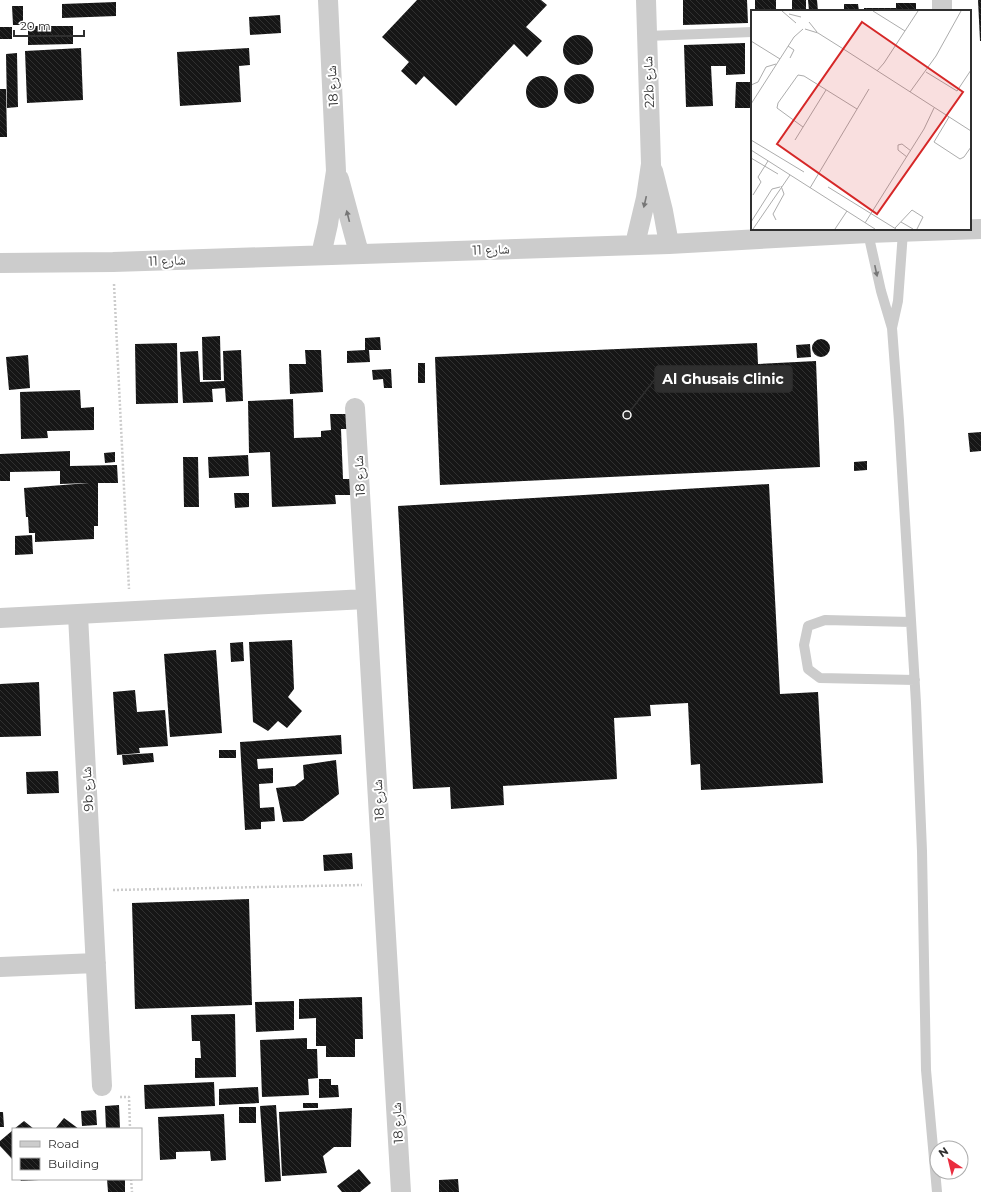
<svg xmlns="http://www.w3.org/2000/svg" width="981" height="1192" font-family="Montserrat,'Noto Naskh Arabic',sans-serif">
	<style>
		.building { fill: url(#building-back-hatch) }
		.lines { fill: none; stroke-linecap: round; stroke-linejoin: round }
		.path { stroke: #ccc; stroke-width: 2.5; stroke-dasharray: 2 2; stroke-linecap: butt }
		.lane { stroke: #ccc; stroke-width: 10 }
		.street { stroke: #ccc; stroke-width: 20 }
		.oneway { fill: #767676 }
		.labels { text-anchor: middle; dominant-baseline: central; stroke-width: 4; stroke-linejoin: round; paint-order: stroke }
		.street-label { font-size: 13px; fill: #2f2f2f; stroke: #fff }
		.inset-road { fill: none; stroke: #acacac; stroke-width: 1 }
		.view { fill: #d62828; fill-opacity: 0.15; stroke: #d62828; stroke-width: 2 }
		.inset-edge { fill: none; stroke: #2f2f2f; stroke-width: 2 }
		.leader { fill: none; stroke: #2f2f2f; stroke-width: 1.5 }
		.callout-dot { fill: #2f2f2f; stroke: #fff; stroke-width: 1.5 }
		.callout { fill: #2f2f2f; stroke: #2f2f2f; stroke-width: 1.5 }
		.callout-label { font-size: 14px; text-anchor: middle; font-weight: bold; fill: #fff }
	</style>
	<defs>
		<pattern id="building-back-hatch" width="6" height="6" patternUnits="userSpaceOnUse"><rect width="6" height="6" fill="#161616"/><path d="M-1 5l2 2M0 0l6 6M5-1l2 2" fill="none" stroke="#303030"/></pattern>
	</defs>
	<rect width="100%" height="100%" fill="#fff"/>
	<path class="building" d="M417 0H541L547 5 526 27 542 41 527 57 514 44 456 106 424 76 416 85 401 71 409 62 382 37Z
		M683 0H747L748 23 683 25Z
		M755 0H776V11H755Z
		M792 0H806V11H792Z
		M808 0H817L818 11H809Z
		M978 0H981V41H980Z
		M116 2V16L62 18V4Z
		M896 3H916V11H864V8H896Z
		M844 4H858L859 11H844Z
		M12 6H23V25H13Z
		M280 15 281 33 250 35 249 17Z
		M28 26H73V44L28 45Z
		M0 27H12V39H0Z
		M563 50a15 15 0 1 1 30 0a15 15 0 1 1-30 0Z
		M745 43V74L726 75V66H711L713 106 686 107 684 45Z
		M81 48 83 100 27 103 25 51Z
		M249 48 250 65 239 66 241 102 180 106 177 52Z
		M17 53 18 107 7 108 6 54Z
		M564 89a15 15 0 1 1 30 0a15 15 0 1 1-30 0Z
		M526 92a16 16 0 1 1 32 0a16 16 0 1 1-32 0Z
		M736 82H752V108H735Z
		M0 89H6L7 137H0Z
		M220 336 221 380H203L202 337Z
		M380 337 381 350H369L370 362 347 363V351L365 350V338Z
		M812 348a9 9 0 1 1 18 0a9 9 0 1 1-18 0Z
		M177 343 178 403 136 404 135 344Z
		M757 343 758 364 816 361 820 467 440 485 435 357Z
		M810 344 811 357 797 358 796 345Z
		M241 350 243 401 226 402 225 388 212 389 213 402 183 403 180 352 198 351 200 382 224 381 223 351Z
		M305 350H321L323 392 290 394 289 364H306Z
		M28 355 30 388 9 390 6 357Z
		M418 363H425V383H418Z
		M391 369 392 388H384L383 379 373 380 372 370Z
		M80 390 81 408 94 407V430L47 431 48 438 21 439 20 392Z
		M293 399 294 438 321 437V431L331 430 330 414H348V429H341L343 479H350L351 495H335L336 504 272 507 270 452 249 453 248 401Z
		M981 432V451L970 452 968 433Z
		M70 451V466L117 465 118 483H98V526H94V539L35 542V533H29L28 517H26L24 488 89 483 60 484V471L10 472V481H0V454Z
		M115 452V462L105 463 104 453Z
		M248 455 249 476 209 478 208 457Z
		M183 457H198L199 507H184Z
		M867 461V470L854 471V462Z
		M769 484 780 694 818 692 823 783 701 790 700 764 691 765 688 703 650 705 651 716 614 718 617 779 503 786 504 805 451 809 450 787 413 789 398 506Z
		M234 493H249V507L235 508Z
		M32 535 33 554 15 555V536Z
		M292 640 294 689 288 697 302 711 287 728 278 721 268 731 253 722 249 642Z
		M243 642 244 661 231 662 230 643Z
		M216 650 222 733 170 737 164 654Z
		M39 682 41 736 0 737V684Z
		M135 690 137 712 165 710 168 746 139 748 140 753 117 755 113 692Z
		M341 735 342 754 257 759 258 769 273 768V783L259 784 260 808 274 807 275 821 261 822V829L245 830 240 742Z
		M219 750H236V758H219Z
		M153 753 154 762 123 765 122 755Z
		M336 760 339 794 303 821 283 822 276 788 295 786 304 779 303 765Z
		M58 771 59 793 27 794 26 772Z
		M352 853 353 869 324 871 323 855Z
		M249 899 252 1005 135 1009 132 903Z
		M362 997 363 1039H355V1057H326V1046H316V1018L299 1019V999Z
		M294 1001V1030L256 1032 255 1002Z
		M235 1014 236 1077 195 1078V1058H201L200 1041H192L191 1015Z
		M307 1038V1049H317L318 1078 308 1079 309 1095 262 1097 260 1040Z
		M319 1079H331V1085H338L339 1097 319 1098Z
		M214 1082 215 1106 145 1109 144 1085Z
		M258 1087 259 1103 219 1105V1089Z
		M303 1103H318V1108H303Z
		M119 1105 120 1129H106L105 1106Z
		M276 1105 281 1181 265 1182 260 1106Z
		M239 1107H256V1123H239Z
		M352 1108 351 1147H334L323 1156 327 1173 282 1176 279 1112Z
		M96 1110 97 1125 82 1126 81 1111Z
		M0 1112H3L4 1127H0Z
		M224 1114 226 1160 211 1161 210 1151 176 1152V1159L160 1160 158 1117Z
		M64 1118 79 1129H55Z
		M24 1121 34 1129H14Z
		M13 1130V1160L0 1146V1141Z
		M359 1169 371 1183 360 1192H342L337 1186Z
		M20 1179H39V1180L21 1181Z
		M107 1179H125V1192H108Z
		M458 1179 459 1192H439V1180Z"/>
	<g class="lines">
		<path class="path" d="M114 284 129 589
			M113 890 362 885
			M120 1097H129L130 1129
			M131 1179 132 1192"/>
		<path class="lane" d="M647 36 752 32
			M868 233 881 291 892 328 899 421 916 703 922 851 926 1070 937 1192
			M892 328 898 301 903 232
			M911 622 825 620 808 626 804 645 808 669 820 678 915 680"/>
		<path class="street" d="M942 0V11
			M653 171 663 211 669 244
			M339 179 359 253
			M635 244 646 198 651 164 646 0
			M321 255 328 224 336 171 328 0
			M0 263 113 262 669 244 868 233 981 229
			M355 408 401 1192
			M78 615 102 1086
			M0 618 366 599
			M0 967 96 963"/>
	</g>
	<defs><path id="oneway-solid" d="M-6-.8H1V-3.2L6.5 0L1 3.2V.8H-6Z"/></defs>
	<g class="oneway">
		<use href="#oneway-solid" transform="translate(645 202) rotate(103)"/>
		<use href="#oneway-solid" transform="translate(348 216) rotate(-104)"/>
		<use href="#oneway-solid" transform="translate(876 271) rotate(78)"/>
	</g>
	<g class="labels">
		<g class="street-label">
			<text transform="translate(648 82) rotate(-92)">22b شارع</text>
			<text transform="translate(332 86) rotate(-93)">شارع 18</text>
			<text transform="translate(491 249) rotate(-2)">شارع 11</text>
			<text transform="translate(167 260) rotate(-2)">شارع 11</text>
			<text transform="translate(359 476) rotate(-93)">شارع 18</text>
			<text transform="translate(87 789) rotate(-93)">9b شارع</text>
			<text transform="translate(378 800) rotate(-93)">شارع 18</text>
			<text transform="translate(397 1123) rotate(-93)">شارع 18</text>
		</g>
	</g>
	<g transform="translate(751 10)">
		<rect width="220" height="220" fill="#fff"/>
		<path class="inset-road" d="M31 1 45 13M122 1 154 21M38 4 50 7M58 12 66 22M54 19 67 23 94 40 220 121M0 31 29 49M37 36 43 40 39 48M126 61 133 53 167 1M175 62 206 81 220 60M0 75 7 72 15 57 25 54M159 82 185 46 210 1M0 94 43 27 52 19M198 107 183 132 209 149 213 147 220 137M52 117 26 98 27 93 47 65 53 66 106 99M0 130 53 162M44 130 75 80M0 140 124 219M156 147 147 140V135L151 134 160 141M0 148 27 164M77 177 145 219M59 178 118 79M2 185 10 172 7 167 17 151M25 210 22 204 33 184 30 176M0 212 21 179 29 177M150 212 162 219M114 213 173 119 183 98M144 218 161 200 172 207 166 219M2 219 39 165M84 219 96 201"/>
		<path class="view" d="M111 12 212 82 126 204 26 134Z"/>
		<rect width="220" height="220" class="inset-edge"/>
	</g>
	<path class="leader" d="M627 415L655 379"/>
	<circle class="callout-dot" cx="627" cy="415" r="4"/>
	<rect class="callout" x="655" y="366" width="137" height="26" rx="4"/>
	<g class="callout-label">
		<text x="723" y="384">Al Ghusais Clinic</text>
	</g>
	<rect x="12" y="1128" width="130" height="52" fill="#ffffff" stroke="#acacac"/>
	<rect x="20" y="1141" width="20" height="6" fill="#cccccc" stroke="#acacac"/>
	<text x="48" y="1148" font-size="12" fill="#2f2f2f">Road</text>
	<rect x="20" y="1158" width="20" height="12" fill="url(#building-back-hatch)" stroke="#acacac"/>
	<text x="48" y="1168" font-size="12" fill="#2f2f2f">Building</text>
	<g transform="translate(949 1160) rotate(325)"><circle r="19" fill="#ffffff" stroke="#acacac"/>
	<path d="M0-3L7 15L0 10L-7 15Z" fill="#ea2d3f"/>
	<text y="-6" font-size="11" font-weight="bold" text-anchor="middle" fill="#2f2f2f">N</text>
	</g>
	<path d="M14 30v6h70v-6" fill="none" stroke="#2f2f2f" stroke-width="2"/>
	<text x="20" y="30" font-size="12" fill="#2f2f2f" stroke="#ffffff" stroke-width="3" paint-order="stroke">20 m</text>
</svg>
